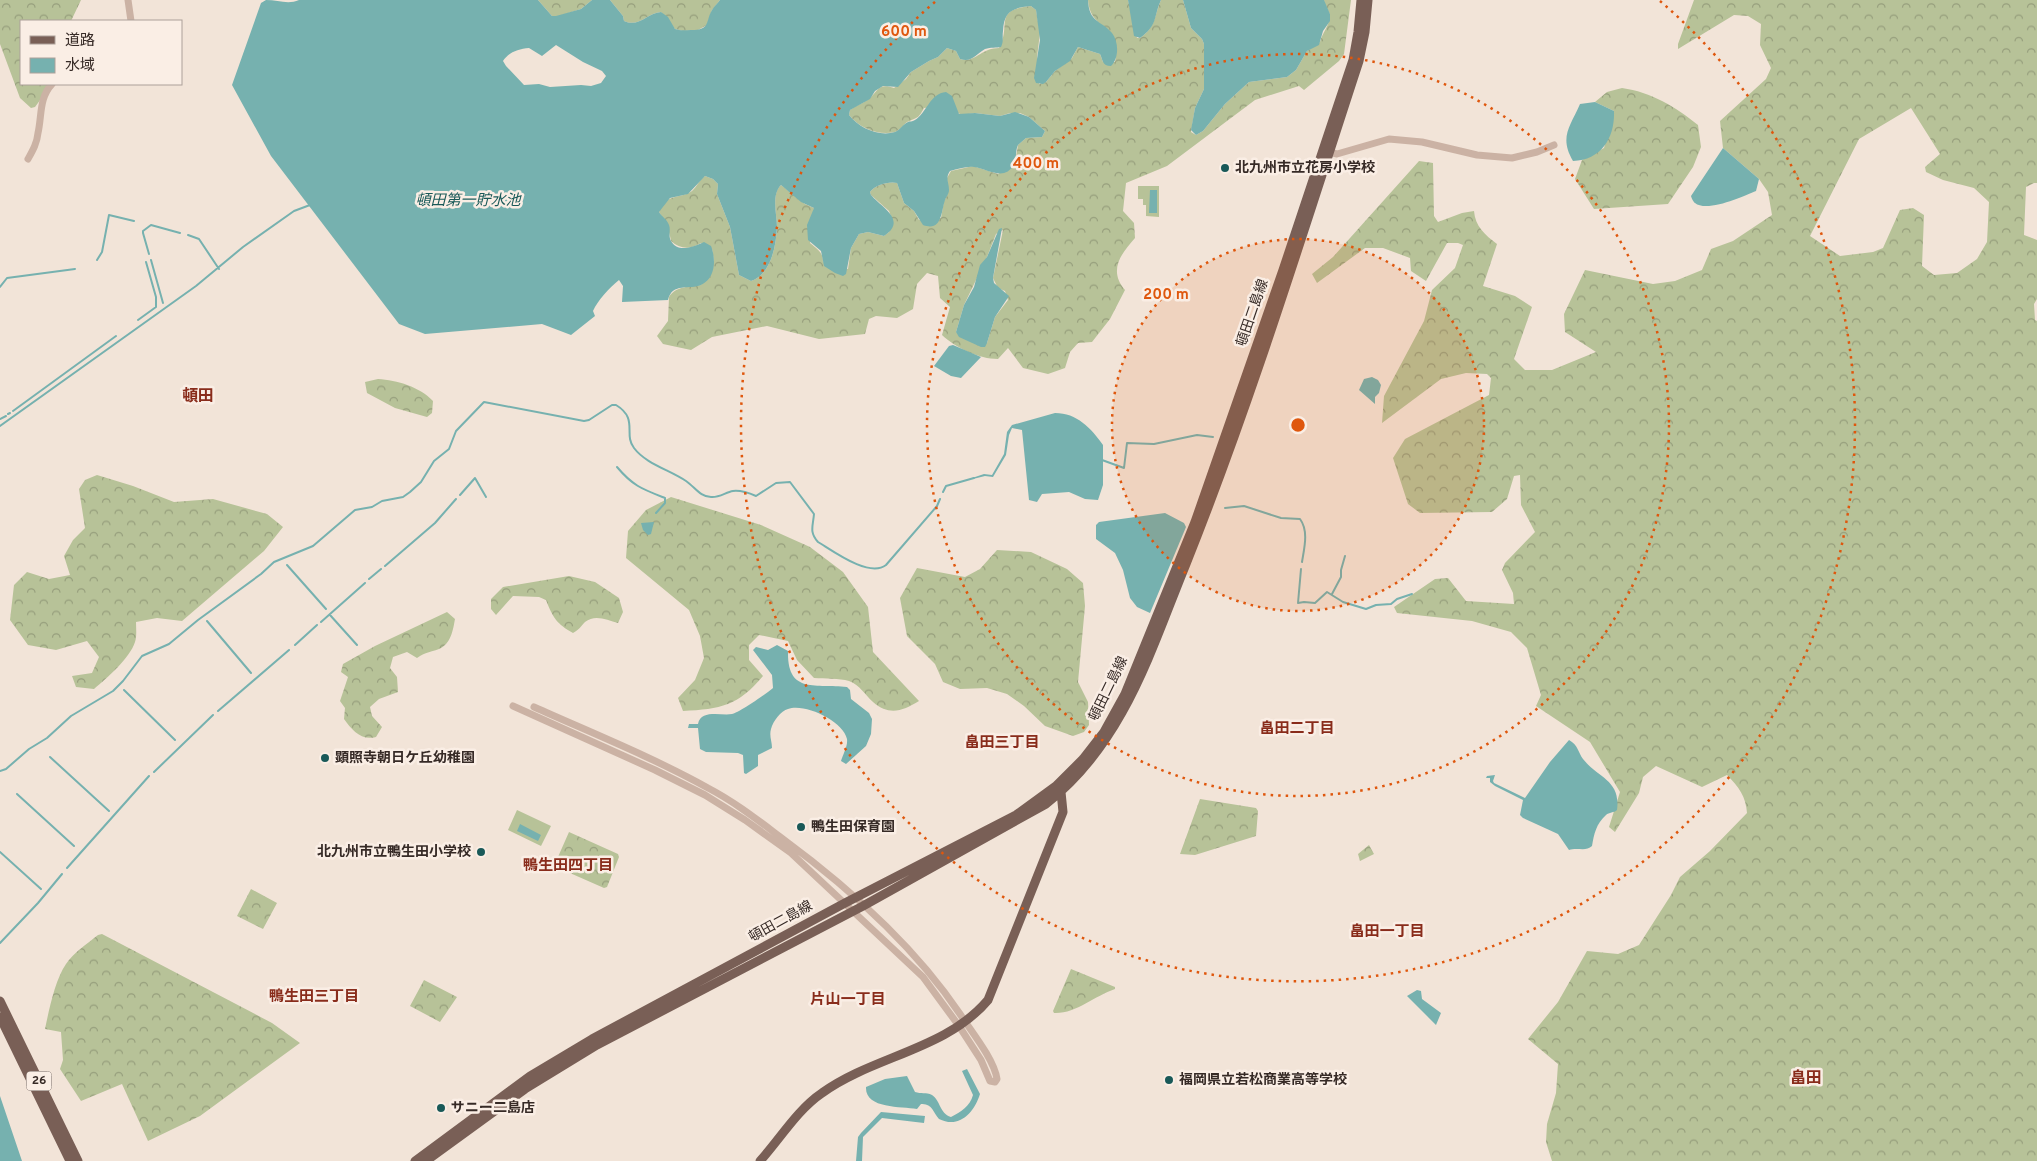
<svg xmlns="http://www.w3.org/2000/svg" width="2037" height="1161" font-family="Overpass,'Noto Sans JP',sans-serif">
	<style>
		.forest { fill: url(#forest-crowns); fill-rule: evenodd }
		.garden { fill: #b7c298 }
		.water { fill: #76b1af; fill-rule: evenodd }
		.lines { fill: none; stroke-linecap: round; stroke-linejoin: round }
		.stream { stroke: #76b1af; stroke-width: 2 }
		.minor { stroke: #cbb2a4; stroke-width: 7 }
		.major { stroke: #795f56; stroke-width: 9 }
		.ring { fill: none; stroke: #df570d; stroke-width: 2.5; stroke-dasharray: 2.5 5 }
		.poi-dot { fill: #195958; stroke: #faeee5; stroke-width: 2 }
		.labels { text-anchor: middle; dominant-baseline: central; stroke-width: 5; stroke-linejoin: round; paint-order: stroke }
		.shield { fill: #faeee5; stroke: #71655f; stroke-width: 1 }
		.shield-label { font-size: 12px; font-weight: bold; fill: #362a26 }
		.poi-label { font-size: 14px; font-weight: bold; fill: #362a26; stroke: #faeee5; text-anchor: start }
		.street-label { font-size: 14px; fill: #362a26; stroke: #faeee5 }
		.water-label { font-size: 15px; font-style: italic; fill: #195958; stroke: #faeee5 }
		.neighbourhood-label { font-size: 15px; font-weight: bold; fill: #892c1b; stroke: #faeee5 }
		.quarter-label { font-size: 16px; font-weight: bold; fill: #892c1b; stroke: #faeee5 }
		.centre { fill: #df570d; stroke: #faeee5; stroke-width: 2.5 }
		.ring-label { font-size: 15px; text-anchor: middle; font-weight: bold; fill: #df570d; stroke: #faeee5; stroke-width: 5; stroke-linejoin: round; paint-order: stroke }
	</style>
	<defs>
		<pattern id="forest-crowns" width="20" height="18" patternUnits="userSpaceOnUse" patternTransform="scale(1.25)"><rect width="20" height="18" fill="#b7c298"/><path d="M2 6a3 3 0 1 1 6 0M12 15a3 3 0 1 1 6 0" fill="none" stroke="#969e7c"/></pattern>
	</defs>
	<rect width="100%" height="100%" fill="#f2e4d8"/>
	<path class="forest" d="M0 0H81L71 21H21V84H52L35 107 31 108 20 98 0 44Z
		M538 0H592L581 9 556 17 552 16Z
		M610 0H720L712 10 707 25 698 30 683 31 675 29 661 12C647 13 639 28 624 21L623 16Z
		M1088 0H1128L1137 38H1140C1156 27 1154 16 1161 0H1183L1191 28 1202 39 1204 44V89L1195 108 1191 132 1196 135 1203 131 1225 104 1249 82 1287 77 1296 70 1307 51 1320 42C1322 33 1330 25 1330 15 1329 10 1324 6 1324 0H1351L1344 54 1339 61 1304 90 1299 86 1255 100 1167 166 1126 183 1123 211 1134 223 1135 238C1121 254 1108 270 1125 290L1110 319 1092 342 1078 343 1070 352 1065 368 1048 374 1023 368 1008 348 998 359C979 359 956 348 942 335L950 307 940 298 938 276 927 273 917 284 913 309 897 318 876 316 869 319 865 334 819 339 767 326 712 337 691 350 663 344 657 336 668 321 669 297C676 286 688 287 701 285L714 261 712 249 701 243C690 250 680 249 671 241 669 229 665 221 659 212 667 192 679 200 692 191 697 187 699 180 705 176L713 179 718 184 717 194 730 227 739 275 751 281C771 274 776 247 777 227 777 215 771 194 781 185L805 204 814 208 810 243C818 250 823 252 823 262L848 269 851 248 859 234 868 232 884 236 889 232 893 222 889 211 871 195 870 192C875 185 889 181 897 183L904 203 914 211 919 220 941 218 944 201 948 193 947 178 951 171 973 166 998 174 1015 163 1018 145 1026 138 1042 137 1045 131 1029 117 1020 113H1010L1000 116 975 113 962 115 956 112 954 105 924 108C918 119 918 117 907 122 903 125 900 130 895 132 879 136 859 128 849 115L850 110C855 106 862 104 867 100 878 93 877 82 894 88L906 79 911 72 929 61 938 57 947 48 956 51 960 59C974 64 981 48 999 48 1012 25 992 10 1031 6L1036 10 1040 33 1037 57 1039 84 1046 82 1055 71 1072 58 1078 47 1100 54 1103 62H1115C1123 23 1090 32 1088 0ZM1003 230 993 278 998 288 1005 291 1008 300 995 317 987 343 956 332 964 305 987 257 996 234Z
		M1694 0H2037V183H2034L2026 187 2024 235 2037 240V299L2034 304 2035 320 2037 321V1161H1552L1546 1142 1547 1124 1556 1093 1558 1064 1528 1039 1558 1002 1587 951 1618 954 1639 945 1671 895 1680 877 1710 851 1747 813C1746 797 1739 787 1727 775L1702 787 1656 766 1643 777 1639 793 1615 832 1609 827 1620 792 1590 742 1536 706 1541 695 1527 648 1511 632 1472 621 1397 613 1394 607 1435 579 1448 578 1466 601 1514 604 1513 593 1502 570 1505 563 1535 532 1521 505 1520 475 1514 476 1507 499 1492 512 1420 513 1408 504 1393 458 1405 439 1489 395 1491 378 1487 374 1466 373 1441 379 1382 423 1384 396 1424 321 1432 290 1455 268 1463 245 1458 243H1447L1426 281 1411 271 1410 258 1383 248H1365L1317 283 1312 274 1333 257 1419 161 1433 163 1434 216 1438 222 1462 213 1474 211C1475 226 1485 235 1497 244L1483 286 1515 296 1532 307 1514 359 1525 370H1552L1596 352 1565 332 1564 314 1585 270 1653 284 1675 281 1702 270 1711 249 1733 241 1772 215 1768 192 1759 179 1723 148 1720 121 1766 79 1771 68 1760 45 1761 24 1748 16 1734 15 1678 49V44ZM1911 108 1940 154 1925 167 1926 172 1943 180 1974 188 1989 202 1987 242 1977 259 1957 273 1934 275 1922 266 1924 215 1913 208 1900 210 1883 248 1873 252 1840 256 1810 236 1859 139Z
		M1622 88C1651 92 1676 107 1698 125L1701 147 1693 167 1668 204 1594 209 1575 179 1582 160 1604 148 1614 111 1595 102 1607 92Z
		M378 379C397 380 420 387 433 401L432 413 427 417 395 408 367 393 365 382Z
		M97 475 133 486 174 502 213 499 267 514 283 527 264 551 182 621 157 618 136 622C136 628 137 636 135 642 130 658 107 678 94 689L76 687 72 676 92 673 99 657 87 641 56 650 28 645 10 620 14 585 27 572 49 579 70 575 64 556 73 540 85 528 79 489 85 480Z
		M671 497 761 525 810 547 843 572 868 607 873 652 919 701C903 711 889 716 873 702 865 695 860 685 849 681 839 678 825 679 814 678L797 660 788 641 759 635 749 645V660L763 676C738 706 721 709 683 711L678 698 695 680 704 658 700 636 689 610 626 558 628 531 646 510Z
		M997 550 1031 552 1067 569 1083 583 1085 606 1078 682 1088 702 1089 725 1084 732 1073 736 1045 726 1024 706 1007 694 987 688 960 689 943 682 935 664 907 636 900 598 917 568 965 577 980 569Z
		M569 576 595 582 619 598 623 612 618 623C607 620 595 614 585 622 581 626 579 630 573 633 557 624 553 618 546 600L539 597 513 596 496 615 491 609V599L503 587Z
		M447 612 455 619C453 630 451 644 439 649 429 653 427 651 417 658L407 652 393 657 390 668 397 677 398 692 379 699 370 707 372 716 382 727 376 737C361 741 352 730 344 719L345 708 340 701 348 677 341 672 343 664 375 646Z
		M1200 799 1256 808 1258 811 1256 836 1195 855 1180 854Z
		M569 832 618 854 619 857 607 887 604 888 554 866Z
		M1369 845 1374 854 1360 861 1358 854Z
		M251 889 277 903 263 929 237 916Z
		M102 934 272 1023 300 1043 200 1116 148 1141 122 1084 81 1101 60 1069 63 1060 61 1032 45 1029C49 1010 55 980 66 964 74 952 87 944 98 935Z
		M1071 969 1115 987V989C1094 996 1076 1014 1054 1013L1053 1011Z
		M424 980 457 997 440 1022 410 1006Z"/>
	<path class="garden" d="M1138 186H1159V217L1146 216V205H1143V199H1138Z
		M517 810 551 826 541 846 508 830Z"/>
	<path class="water" d="M266 0C278 0 288 5 299 0H538L552 16H556L581 9 592 0H610L623 16 624 21C639 28 647 13 661 12L668 17 675 29C681 31 685 30 691 30 711 30 705 22 712 10 714 6 718 3 720 0H1088C1089 23 1101 20 1112 33 1119 42 1119 59 1111 66 1102 66 1103 60 1100 54L1078 47 1070 61 1055 71 1046 82 1043 84 1036 83 1034 78 1040 40 1036 10 1031 6C1012 8 1004 11 1003 31 1002 37 1004 41 1001 47 996 48 991 47 985 49 976 54 972 63 960 59L956 51 947 48 938 57 929 61 911 72 898 87 883 86 875 91 870 99 850 110 849 115C859 128 879 137 895 132 900 130 903 124 908 122 910 121 912 122 915 120 926 114 930 93 946 92L952 96 959 114 975 113 1000 116 1015 112 1029 117 1045 131 1042 137 1026 138 1018 145C1015 151 1017 158 1014 164 1005 182 988 169 974 167 967 166 958 169 950 171 945 178 949 182 949 190 949 194 946 197 945 200 941 212 942 232 923 225L914 211 904 203 897 183C889 181 875 185 870 192L871 195C881 207 908 220 884 236L868 232 859 234 851 248 846 274 843 276 835 273 824 266 821 251 808 240 807 225 814 208 801 202 781 185C771 195 777 215 777 227 776 247 771 274 751 281L739 275 730 227 717 194 718 184 713 179 705 176 688 194 670 198 659 212C662 217 667 219 669 225 671 230 668 236 671 241 678 254 695 246 704 242L711 246C716 259 716 278 701 285 690 290 672 282 668 300L622 302 623 286 619 280C609 288 598 300 593 311L595 316 571 335 542 324 425 334 399 324 271 156 232 85 261 3ZM556 45 583 62 602 71 606 76 601 83 591 86 581 85 550 87 539 84 524 85 506 66 503 61C509 52 518 49 529 48L542 56Z
		M1128 0H1161C1153 18 1158 25 1140 38L1134 36Z
		M1183 0H1324L1330 14V21L1323 31 1319 45 1307 51 1296 70 1287 77 1249 82 1225 104 1203 131 1196 135 1191 130 1195 108 1204 89V44L1202 39 1191 28Z
		M1595 102 1614 111C1615 137 1602 160 1573 161 1559 137 1570 127 1580 104Z
		M1723 148 1759 179 1756 191C1744 196 1707 213 1695 203 1694 203 1691 197 1691 196Z
		M1150 190H1157V213H1149Z
		M1002 228 993 278 994 283 1009 296 995 317 987 343 985 347H981L959 337 956 332 964 305 974 287 980 265 987 257 999 229Z
		M953 345 981 357 961 378 951 376 934 366 949 346Z
		M1372 377 1378 380 1381 385 1379 393 1375 397V404L1359 390 1364 379Z
		M1055 413C1077 413 1091 428 1103 445V485L1098 500 1085 499 1069 492 1042 494 1037 502 1029 500 1022 430 1012 428 1009 435 1006 455 993 477 985 476 973 479 972 478 984 474 992 475 1004 454 1007 432 1012 425Z
		M1165 513 1184 523 1186 527 1150 613 1137 607 1130 598 1123 570 1115 553 1096 539V525L1099 522Z
		M654 522 651 534 648 535 643 530 641 523Z
		M777 645 788 651C787 695 816 683 847 687L850 690 851 699 869 713 872 719 871 734 866 746 846 764 841 761C843 754 848 746 847 739 843 721 805 703 788 709 781 711 773 721 771 729 769 736 772 741 772 748L758 755V766L746 774 744 773 743 755 738 753 706 752 700 749 698 728H688L689 724H698C701 709 721 716 732 714 739 713 767 693 773 688L772 675 753 650 756 647 768 650Z
		M1569 740C1578 745 1578 752 1583 759 1598 778 1621 780 1617 810 1614 813 1609 812 1606 815 1596 824 1594 834 1592 846 1586 852 1577 847 1569 850L1558 834 1523 818 1520 815 1523 800 1495 786 1490 782V778H1486L1487 776 1495 775 1493 781 1494 783 1525 798 1550 762Z
		M520 824 541 835 538 841 517 831Z
		M1417 990 1421 991 1422 999 1441 1013 1436 1025 1407 996Z
		M967 1069 980 1094C974 1113 959 1129 939 1119 933 1112 932 1103 921 1104L917 1109C901 1106 865 1109 866 1087L885 1079 907 1076 915 1092C921 1094 926 1092 932 1095 941 1101 939 1113 951 1117 961 1112 970 1106 973 1095L962 1071Z
		M0 1096 22 1161H0Z
		M881 1112 925 1116 924 1123 882 1118 863 1137 862 1161H856L858 1137 861 1133Z"/>
	<g class="lines">
		<path class="stream" d="M188 235 199 239 219 269
			M149 254 143 233V231L151 225 180 233
			M97 260 102 252 109 215 134 221
			M151 260 163 303
			M0 287 7 278 75 269
			M138 320 156 307V297L146 262
			M13 411 116 336
			M8 414 10 413
			M0 419 6 416
			M0 426 196 286 243 247 294 211 310 205
			M1102 460 1124 468 1127 443 1154 444 1197 435 1213 437
			M617 467C633 486 642 489 665 498V503L656 513
			M943 492 946 486 974 478
			M460 495 475 478 486 497
			M1225 508 1244 506 1281 518 1300 519C1309 531 1304 549 1302 562
			M287 565 326 609
			M385 566 435 523 456 499
			M1301 569 1298 603 1304 602 1315 603 1327 592 1343 602 1366 609 1376 605 1391 604 1397 599 1412 594
			M369 579 381 569
			M1332 594 1341 577V570L1345 556
			M330 615 357 645
			M207 621 251 673
			M321 622 365 583
			M295 645 317 625
			M124 690 175 740
			M218 711 289 650
			M50 757 109 811
			M0 771 6 769 29 749 47 738 71 716 113 691 123 681 142 656 169 644 198 620 261 574 274 562 313 546 355 510 372 507 382 501 403 497 410 492 421 482 434 461 449 449 456 431 484 402 584 421 589 420 612 405H616C639 419 623 434 634 448 646 464 670 470 686 481 695 487 700 497 711 497 719 498 726 492 733 491 741 490 749 493 756 496L776 483 790 482 814 514C813 526 809 532 818 542 833 551 869 578 886 565L937 506 940 499
			M154 772 213 715
			M17 794 74 846
			M0 852 41 889
			M67 868 149 776
			M0 943 38 903 62 874"/>
		<path class="minor" d="M128 0 131 21
			M1325 151 1337 154 1389 139 1422 142 1477 155 1512 158 1537 152 1554 145
			M28 159C33 150 37 143 38 133 42 115 39 98 52 84
			M513 706 655 770 705 795 745 820 791 853 923 977 959 1026 981 1060 990 1081 995 1082 997 1079C994 1059 971 1031 960 1014 915 947 848 887 783 839 759 821 735 802 708 788 652 757 592 733 534 707"/>
		<path class="major" d="M0 1001 78 1161
			M0 1017 70 1161
			M415 1161 530 1076 592 1039 845 903 1016 815 1056 786 1083 759 1104 732 1125 694 1195 522 1283 270 1353 60 1358 32 1361 0
			M426 1161 525 1089 597 1045 863 906 1046 804C1124 743 1150 652 1186 564 1252 399 1304 229 1359 61L1365 32 1368 0
			M760 1161C780 1139 797 1110 822 1093 873 1056 946 1050 988 1000L1063 812 1061 792"/>
	</g>
	<circle cx="1298" cy="425" r="186" fill="#df570d" fill-opacity=".12"/>
	<g class="ring">
		<circle cx="1298" cy="425" r="186"/>
		<circle cx="1298" cy="425" r="371"/>
		<path d="M1660 1A557 557 0 1 1 936 1"/>
	</g>
	<g class="poi-dot">
		<circle cx="1225" cy="168" r="5"/>
		<circle cx="325" cy="758" r="5"/>
		<circle cx="801" cy="827" r="5"/>
		<circle cx="481" cy="852" r="5"/>
		<circle cx="1169" cy="1080" r="5"/>
		<circle cx="441" cy="1108" r="5"/>
	</g>
	<g class="labels">
		<rect class="shield" x="26.5" y="1071.5" width="25" height="19" rx="4"/>
		<g class="shield-label">
			<text x="39" y="1081">26</text>
		</g>
		<g class="poi-label">
			<text x="1235" y="168">北九州市立花房小学校</text>
			<text x="335" y="758">顕照寺朝日ケ丘幼稚園</text>
			<text x="811" y="827">鴨生田保育園</text>
			<text x="471" y="852" text-anchor="end">北九州市立鴨生田小学校</text>
			<text x="1179" y="1080">福岡県立若松商業高等学校</text>
			<text x="451" y="1108">サニー二島店</text>
		</g>
		<g class="street-label">
			<text transform="translate(1253 313) rotate(-71)">頓田二島線</text>
			<text transform="translate(1109 689) rotate(-64)">頓田二島線</text>
			<text transform="translate(781 922) rotate(-29)">頓田二島線</text>
		</g>
		<g class="water-label">
			<text x="468" y="201">頓田第一貯水池</text>
		</g>
		<g class="neighbourhood-label">
			<text x="1297" y="729">畠田二丁目</text>
			<text x="1002" y="743">畠田三丁目</text>
			<text x="568" y="866">鴨生田四丁目</text>
			<text x="1387" y="932">畠田一丁目</text>
			<text x="314" y="997">鴨生田三丁目</text>
			<text x="848" y="1000">片山一丁目</text>
		</g>
		<g class="quarter-label">
			<text x="198" y="397">頓田</text>
			<text x="1806" y="1079">畠田</text>
		</g>
	</g>
	<circle cx="1298" cy="425" r="8" class="centre"/>
	<g class="ring-label">
		<text x="904" y="36">600 m</text>
		<text x="1036" y="168">400 m</text>
		<text x="1166" y="299">200 m</text>
	</g>
	<rect x="20" y="20" width="162" height="65" fill="#faeee5" stroke="#aca099"/>
	<rect x="30" y="36" width="25" height="8" fill="#795f56" stroke="#aca099"/>
	<text x="65" y="45" font-size="15" fill="#362a26">道路</text>
	<rect x="30" y="58" width="25" height="15" fill="#76b1af" stroke="#aca099"/>
	<text x="65" y="70" font-size="15" fill="#362a26">水域</text>
</svg>
